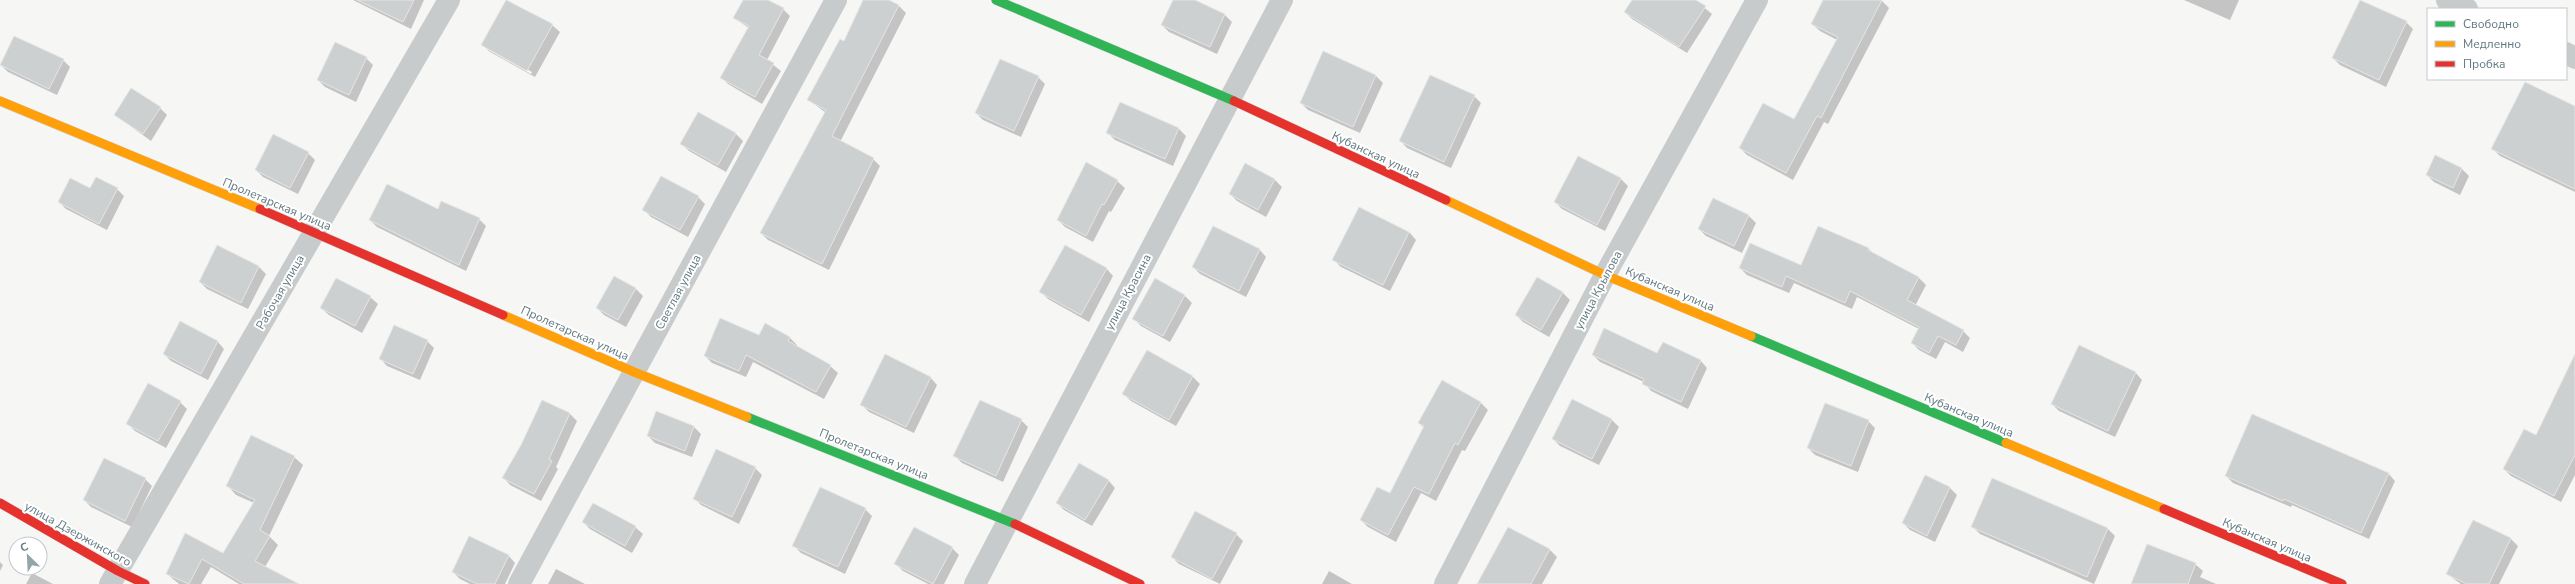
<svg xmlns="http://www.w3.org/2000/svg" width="2575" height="584" font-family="'Nunito Sans',sans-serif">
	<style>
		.shadow { fill: #0003; fill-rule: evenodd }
		.building { fill: #cdd0d0; stroke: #e6e6e4 }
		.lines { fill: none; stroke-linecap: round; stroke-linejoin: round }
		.fast-casing { stroke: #d3d4d5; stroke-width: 10 }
		.slow-casing { stroke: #d3d4d5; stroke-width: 10 }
		.jam-casing { stroke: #d3d4d5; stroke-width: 10 }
		.street { stroke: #c8cbcb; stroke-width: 22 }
		.fast { stroke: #30b455; stroke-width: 9 }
		.slow { stroke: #ff9f0a; stroke-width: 9 }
		.jam { stroke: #e5322d; stroke-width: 9 }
		.labels { text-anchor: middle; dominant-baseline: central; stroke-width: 4; stroke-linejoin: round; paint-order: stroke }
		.street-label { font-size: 12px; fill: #607981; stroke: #fff }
	</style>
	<rect width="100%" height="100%" fill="#f6f6f5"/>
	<path class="shadow" d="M353 0H424L411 29Z
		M507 0 552 25 560 32 535 77 490 52 483 45ZM490 49 532 72 531 74 490 51Z
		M744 0H766L783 9 790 16 767 60 781 71 762 104 728 84 721 77 749 28 734 18Z
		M864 0H886L899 6 906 13 840 142 873 159 880 166 829 270 768 240 761 233 826 113 809 100 844 42Z
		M1174 0H1192L1225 15 1232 22 1217 54 1169 32 1162 25Z
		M1633 0H1695L1712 14 1687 53 1632 19 1625 12Z
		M1824 0H1881L1889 8 1828 124 1824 122 1793 180 1747 155 1740 148 1794 120 1837 40 1820 31 1812 24Z
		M2184 0H2239L2230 20Z
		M2406 22 2413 29 2386 87 2340 65 2333 58Z
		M1324 53 1376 76 1383 83 1360 133 1308 110 1301 103Z
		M366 58 373 65 356 102 325 87 318 80Z
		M63 60 70 67 57 95 8 72 1 65Z
		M1038 77 1045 84 1021 137 983 120 976 113Z
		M1474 96 1481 103 1451 168 1407 148 1400 140Z
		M1121 103 1179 129 1186 136 1173 166 1115 140 1108 133Z
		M2575 107V192L2500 156 2493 149Z
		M160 108 167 115 151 141 115 115Z
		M699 113 736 134 743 141 726 172 689 151 682 144Z
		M308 153 315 160 298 194 263 177 256 170Z
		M1578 157 1621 179 1628 186 1605 231 1562 209 1555 202Z
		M2436 157 2462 169 2469 176 2460 195 2434 182 2427 175Z
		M1087 163 1117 181 1125 188 1111 212 1109 211 1093 242 1065 227 1058 220Z
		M1246 164 1275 180 1282 187 1266 217 1237 201 1230 194Z
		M117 189 124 196 107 230 66 209 59 202 91 190Z
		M698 197 705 204 688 237 651 217 644 210Z
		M1713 199 1749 216 1756 223 1742 253 1706 236 1699 229Z
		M438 210 479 219 486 226 466 271 377 227 370 220Z
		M1819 227 1869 249 1875 255 1919 278 1926 285 1915 306 1963 331 1970 338 1963 352 1945 342 1936 359 1919 350 1912 343 1919 329 1857 297 1852 309 1794 283 1789 293 1747 275 1740 268 1801 266Z
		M1409 232 1416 240 1390 291 1341 267 1334 260Z
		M218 247 259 267 266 274 248 309 207 289 200 282Z
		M1259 249 1266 257 1246 297 1200 274 1193 267Z
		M1106 268 1113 276 1089 322 1048 299 1041 292Z
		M614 277 636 289 643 296 626 327 604 315 597 308Z
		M337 279 370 297 378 304 362 333 329 315 321 308Z
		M1537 279 1563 293 1570 300 1549 337 1523 322 1516 315Z
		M1185 296 1192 303 1170 342 1141 326 1134 319Z
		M760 336 790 338 797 345 796 347 830 366 838 373 824 399 753 362 746 377 712 363 705 356Z
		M217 341 224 349 208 380 171 361 164 354Z
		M427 341 434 348 420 380 387 366 380 358Z
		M1147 351 1193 377 1200 384 1176 426 1131 401 1123 394Z
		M1658 354 1700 360 1707 368 1688 409 1651 391 1644 382 1600 362 1593 355Z
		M2135 372 2142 380 2115 437 2059 411 2052 404Z
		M930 377 937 385 914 433 869 412 862 405Z
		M2575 379V475L2561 502 2511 476 2504 469 2536 437Z
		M1442 381 1481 403 1488 410 1465 451 1462 450 1436 501 1421 493 1396 542 1368 527 1361 520 1390 495 1424 428 1419 423Z
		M1573 401 1612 420 1619 427 1599 465 1560 446 1553 439Z
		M180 402 187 409 166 448 135 431 127 423Z
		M542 402 570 414 577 421 556 467 558 469 541 501 510 485 503 477 522 445Z
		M1021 420 1028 427 1003 482 962 463 955 456Z
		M1868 421 1875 428 1858 472 1815 455 1808 448Z
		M694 427 701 434 692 457 655 443 648 436Z
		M294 457 303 465 269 536 278 545 265 567 297 584H239L211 567 201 584H179L167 574 185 534 223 555 254 503 236 495 228 486Z
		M755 468 762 475 739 524 701 505 694 498Z
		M2388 473 2395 481 2369 539 2292 505 2291 507 2233 483 2226 476Z
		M1926 477 1950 488 1957 495 1935 542 1910 530 1903 523Z
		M145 479 152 486 132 527 91 507 84 500Z
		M1108 480 1115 488 1092 526 1064 510 1057 503Z
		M593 504 635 527 643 534 632 553 590 529 583 522Z
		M865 509 872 516 845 574 801 553 794 546Z
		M2473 521 2511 539 2518 546 2499 584H2461L2447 574Z
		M1973 527 2108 529 2115 536 2094 584 1980 534Z
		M1509 528 1550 550 1557 557 1542 584H1478Z
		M1236 534 1243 541 1220 584 1179 564 1172 557Z
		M952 548 959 555 944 584H928L903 571 896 564Z
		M508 555 515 563 505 584H470L460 579 453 572Z
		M0 562 3 565 0 571Z
		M2195 564 2203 571 2200 577 2216 584H2132Z
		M556 569 585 584H548Z
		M1329 571 1352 584H1322Z
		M32 573 53 584H26Z"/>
	<path class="building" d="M357 0H414L403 22Z
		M506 0 553 24 527 71 481 45Z
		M743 0H768L784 8 759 55 774 63 755 97 720 78 749 26 733 18Z
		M863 0H889L899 5 832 136 874 158 822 264 760 233 826 110 807 100 840 39 844 41Z
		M1173 0H1195L1225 14 1210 47 1161 25Z
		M1632 0H1696L1706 6 1679 47 1624 12Z
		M1823 0H1882L1821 118 1817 116 1786 173 1739 148 1763 103 1794 119 1838 37 1811 24Z
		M2360 0 2407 21 2379 80 2332 58Z
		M14 36 64 59 49 89 0 65Z
		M335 42 367 57 349 95 317 80Z
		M1323 51 1376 75 1353 127 1300 103Z
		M1000 59 1039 76 1014 131 975 113Z
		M1430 75 1475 95 1444 162 1399 141Z
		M2525 82 2575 106V189L2491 149Z
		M131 88 161 107 143 134 114 115Z
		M1120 102 1179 128 1165 159 1106 133Z
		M698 112 736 133 718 165 680 144Z
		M273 134 309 152 290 188 255 170Z
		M2435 155 2462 168 2453 188 2426 175Z
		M1578 156 1621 178 1597 225 1554 202Z
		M1086 162 1118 180 1104 205 1102 204 1086 236 1057 220Z
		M1245 163 1275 179 1258 210 1229 194Z
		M661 176 699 196 680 230 642 210Z
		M96 177 118 188 99 224 58 202 70 178 90 188Z
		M387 184 438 209 441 201 480 218 459 265 369 220Z
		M1713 198 1749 215 1734 246 1698 229Z
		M1359 207 1409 232 1383 285 1332 260Z
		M1213 226 1260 249 1239 291 1192 267Z
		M1818 226 1869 248 1868 250 1919 277 1907 300 1964 330 1956 345 1938 336 1929 353 1911 343 1919 327 1850 291 1845 303 1786 276 1782 287 1739 268 1750 243 1801 265Z
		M217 245 259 266 241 303 199 282Z
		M1065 245 1107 268 1081 315 1039 292Z
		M614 276 636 288 618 320 596 308Z
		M1537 277 1563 292 1541 330 1515 315Z
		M336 278 371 296 355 326 320 308Z
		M1155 278 1185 295 1163 336 1132 319Z
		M720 318 759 335 765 323 790 337 788 341 831 365 816 392 746 355 739 371 704 356Z
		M180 321 218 341 201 374 163 354Z
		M394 325 428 340 413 374 379 359Z
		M1604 328 1657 353 1663 342 1701 360 1681 402 1642 384 1644 379 1592 355Z
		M2079 345 2136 372 2108 431 2051 404Z
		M1147 350 1193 376 1169 420 1122 394Z
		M885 354 931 377 906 427 860 405Z
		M2575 354V455L2554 496 2503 469 2524 429 2536 435Z
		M1442 380 1481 402 1458 445 1455 443 1429 494 1414 487 1388 535 1360 520 1377 487 1390 493 1424 426 1418 423Z
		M148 383 181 401 158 441 126 424Z
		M1572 399 1612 419 1592 459 1552 439Z
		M542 400 570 413 549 459 552 461 534 494 502 478 521 445Z
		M980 400 1022 419 996 476 953 456Z
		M1825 403 1869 420 1851 466 1807 448Z
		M656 411 694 426 685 451 647 436Z
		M2252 414 2389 473 2361 533 2284 499 2283 501 2225 476Z
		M251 435 295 456 260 530 270 536 255 561 299 584H244L202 559 189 584 166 574 185 533 223 553 255 500 226 486Z
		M716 449 756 467 732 517 693 499Z
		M104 458 146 478 125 521 83 500Z
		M1079 463 1109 480 1085 520 1056 503Z
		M1925 475 1950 487 1927 536 1902 523Z
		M1992 478 2108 528 2087 577 1971 527Z
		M820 487 866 508 838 567 792 546Z
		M593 503 636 526 625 546 582 522Z
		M1195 511 1237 533 1212 579 1171 557Z
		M2473 520 2511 538 2489 584H2467L2446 574Z
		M914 527 953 547 933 584 894 564Z
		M1508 527 1550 549 1531 584H1477Z
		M469 536 509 555 495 584H477L452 572Z
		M2147 544 2196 563 2188 584H2131Z"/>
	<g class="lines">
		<g class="fast-casing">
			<path id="fast" d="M996 0 1234 101
				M1751 336 2006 443
				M747 417 1015 524"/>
		</g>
		<g class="slow-casing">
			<path id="slow" d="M0 101 260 209
				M1446 200 1605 275 1751 336
				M503 315 634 372 747 417
				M2006 443 2164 509"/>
		</g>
		<g class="jam-casing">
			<path id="jam" d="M1234 101 1446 200
				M260 209 503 315
				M0 503 118 571 145 584
				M2164 509 2342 584
				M1015 524 1140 584"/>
		</g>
		<path class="street" d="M2447 0 2467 9
			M2566 53 2575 58
			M110 584 449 0
			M519 584 836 0
			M975 584 1282 0
			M1445 584 1605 275 1757 0"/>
		<use href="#fast" class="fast"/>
		<use href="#slow" class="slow"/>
		<use href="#jam" class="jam"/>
	</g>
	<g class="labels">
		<g class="street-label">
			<text transform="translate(1376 155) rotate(25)">Кубанская улица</text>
			<text transform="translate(277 204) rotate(23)">Пролетарская улица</text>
			<text transform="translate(1670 289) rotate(23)">Кубанская улица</text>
			<text transform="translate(1598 290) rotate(-62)">улица Крылова</text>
			<text transform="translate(280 292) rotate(-60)">Рабочая улица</text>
			<text transform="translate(678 292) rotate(-62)">Светлая улица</text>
			<text transform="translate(1128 292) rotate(-62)">улица Красина</text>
			<text transform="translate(575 333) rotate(24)">Пролетарская улица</text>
			<text transform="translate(1969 415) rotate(23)">Кубанская улица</text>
			<text transform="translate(874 454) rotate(22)">Пролетарская улица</text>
			<text transform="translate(78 534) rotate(29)">улица Дзержинского</text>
			<text transform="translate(2267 540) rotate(23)">Кубанская улица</text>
		</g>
	</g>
	<rect x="2427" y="8" width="140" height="72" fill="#ffffff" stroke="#bfc9cd"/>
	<rect x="2435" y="21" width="20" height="6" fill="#30b455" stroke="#bfc9cd"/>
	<text x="2463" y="28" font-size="12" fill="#607981">Свободно</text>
	<rect x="2435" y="41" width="20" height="6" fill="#ff9f0a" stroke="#bfc9cd"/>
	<text x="2463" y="48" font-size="12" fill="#607981">Медленно</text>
	<rect x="2435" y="61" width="20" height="6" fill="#e5322d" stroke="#bfc9cd"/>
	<text x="2463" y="68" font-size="12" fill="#607981">Пробка</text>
	<g transform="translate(28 556) rotate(336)"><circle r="19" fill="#ffffff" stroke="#bfc9cd"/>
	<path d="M0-3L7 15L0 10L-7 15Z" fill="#94a5aa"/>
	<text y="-6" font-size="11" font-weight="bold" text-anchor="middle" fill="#607981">С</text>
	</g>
</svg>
